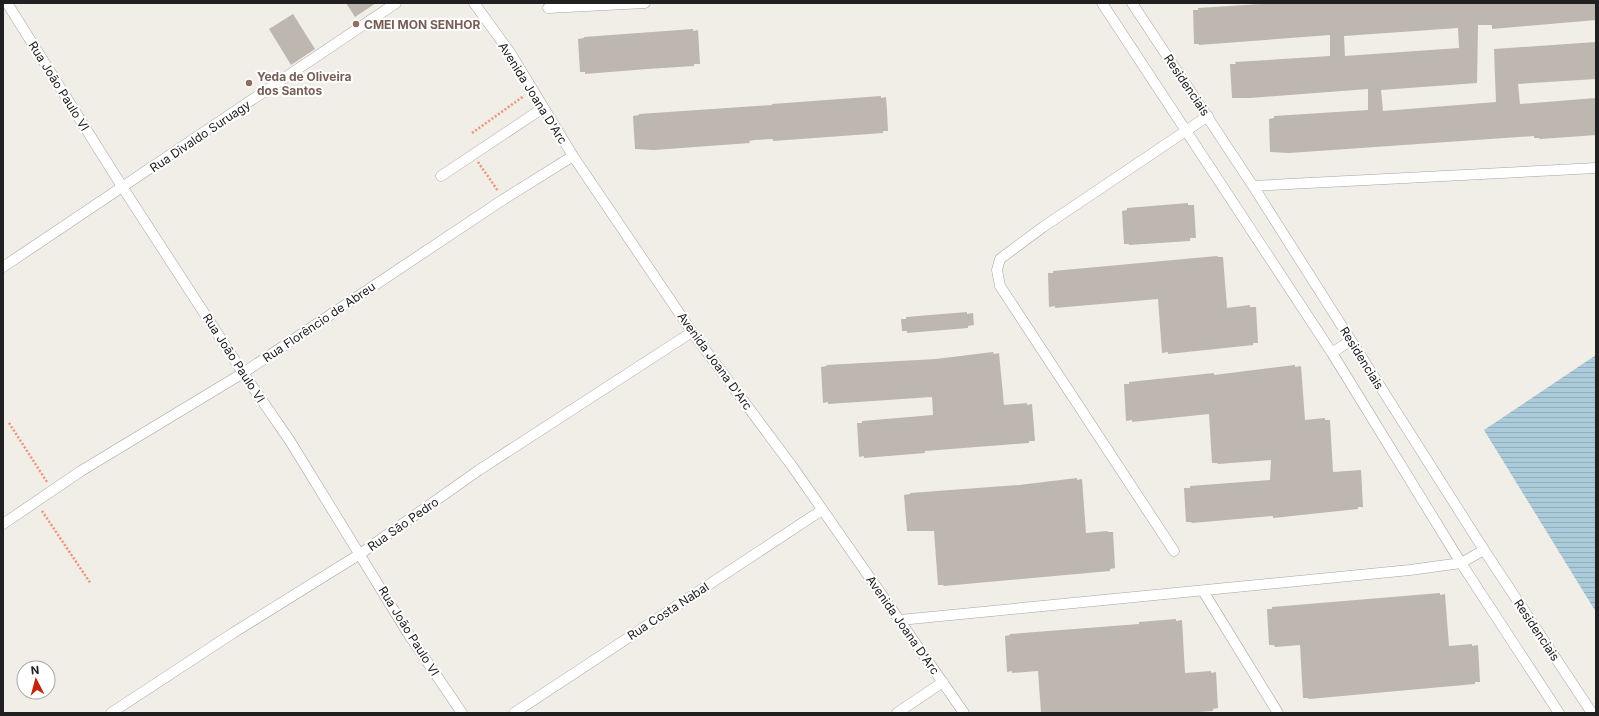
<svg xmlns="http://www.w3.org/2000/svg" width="1599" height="716" font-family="Inter,sans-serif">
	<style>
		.water { fill: url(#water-rules) }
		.building { fill: #bdb7b0; fill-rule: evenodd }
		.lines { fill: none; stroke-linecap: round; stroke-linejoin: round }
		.minor-casing { stroke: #a4a4a4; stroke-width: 11 }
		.path { stroke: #f09378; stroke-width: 2.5; stroke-dasharray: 2 2; stroke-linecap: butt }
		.minor { stroke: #fff; stroke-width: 10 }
		.education-dot { fill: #8d6e63; stroke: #fff; stroke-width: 1.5 }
		.labels { text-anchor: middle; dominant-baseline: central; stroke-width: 4; stroke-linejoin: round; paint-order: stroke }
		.education-label { font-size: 12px; font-weight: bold; fill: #785e54; stroke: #fff; text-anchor: start }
		.street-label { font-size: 12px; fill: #202020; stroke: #fff }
	</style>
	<defs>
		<pattern id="water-rules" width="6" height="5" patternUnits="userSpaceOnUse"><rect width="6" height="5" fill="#abcada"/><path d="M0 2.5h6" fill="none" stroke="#93adbb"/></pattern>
	</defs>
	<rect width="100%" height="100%" fill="#f0eee7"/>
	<path class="water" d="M1596 355V612L1484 430Z"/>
	<path class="building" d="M346 3H376L355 17Z
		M1275 3H1596V20L1492 29V25H1478L1477 83 1381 90 1383 111 1496 102 1494 49 1596 42V79L1518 84 1520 104 1596 98V135L1540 139 1539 138H1534V136L1289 153 1270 152 1269 119 1274 118V116L1368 110V89L1250 98H1232L1230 64H1236L1235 62 1330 56V35L1199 45V44H1194L1193 10H1198V8ZM1458 28 1459 48 1345 56 1344 36Z
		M293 14 315 49 291 65 269 29Z
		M693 29V31L698 30 700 64H694V66L647 69 585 74V72H580L578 39 584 38V37Z
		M881 96V98L886 97 887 110 888 131H883V133L773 141V139L755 140 749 141 750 143 654 150 635 149 633 116 639 115V114L772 105V104Z
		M1188 203V205H1194L1196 238H1190V241L1129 245V244H1124L1122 211 1127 210V208Z
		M1217 256 1218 257H1223L1227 308 1250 305V307H1256L1258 343H1253V345L1168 354V352L1162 353 1158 299 1055 308V306L1049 307 1048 273H1053V271Z
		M967 312V314L973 313 974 325 968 326V328L907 333V331H902L901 319H906V317Z
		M993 352 994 354 999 353 1004 405 1027 403V405L1032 404 1035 441H1029V443L925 451V453L864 458V456L859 457 857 423H862V421L933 415 932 397 828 404V402L823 403 821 367 827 366 826 365 936 359Z
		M1295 365V367L1301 366 1305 420 1325 418V420H1330L1333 472 1361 470 1363 507H1358V509L1273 518V516L1192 523 1191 522H1186L1184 488H1190V486L1270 480 1271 460 1218 464 1217 463H1212L1209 414 1132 422V420L1126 421 1124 384H1129V382L1214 373V375Z
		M1077 478V480L1082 479 1086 533 1107 531 1108 532H1113L1115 568 1110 569V571L944 586 943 585H938L934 531H907L904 495 910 494V493L1019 485Z
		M1440 593V595L1445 594 1449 646 1472 644V646L1478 645 1480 682H1475V684L1309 699 1308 698H1303L1300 645 1275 647 1274 645H1269L1267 609H1272V607Z
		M1176 619V621L1182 620 1185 673 1211 671V673L1216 672 1218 708 1213 709V711L1184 713H1041L1038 671 1012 673V671L1007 672 1005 636 1010 635V634L1139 624V622Z"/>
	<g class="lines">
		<g class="minor-casing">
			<path id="minor" d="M7 3 123 188 243 373 290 441 409 635 462 713
				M474 3 511 54 573 156 692 332 792 466 964 713
				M1102 3 1332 353 1461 563 1559 713
				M1132 3 1253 186 1484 550 1592 713
				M548 8 645 3
				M441 176 543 108
				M1253 186 1596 168
				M3 267 396 3
				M1332 353 1351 340
				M3 524 81 471 243 373 504 199 573 156
				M1174 551 1000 286 997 270 1000 259 1043 227 1208 116
				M1203 591 1278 713
				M900 620 1410 570 1461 563 1484 550
				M111 713 233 633 360 554 479 470 692 332
				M514 713 822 510
				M897 713 943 682"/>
		</g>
		<path class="path" d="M472 133 524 96
			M478 162 498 191
			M9 423 47 482
			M42 511 91 584"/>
		<use href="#minor" class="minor"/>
	</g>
	<g class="education-dot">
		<circle cx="356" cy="24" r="4"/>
		<circle cx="249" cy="83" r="4"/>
	</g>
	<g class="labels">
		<g class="education-label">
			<text x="364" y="24">CMEI MON SENHOR</text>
			<text x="257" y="76">Yeda de Oliveira<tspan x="257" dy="14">dos Santos</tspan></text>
		</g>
		<g class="street-label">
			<text transform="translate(1187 85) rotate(56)">Residenciais</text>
			<text transform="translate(59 86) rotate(58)">Rua João Paulo VI</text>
			<text transform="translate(533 93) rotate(58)">Avenida Joana D'Arc</text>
			<text transform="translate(200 136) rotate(-34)">Rua Divaldo Suruagy</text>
			<text transform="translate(319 322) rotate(-34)">Rua Florêncio de Abreu</text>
			<text transform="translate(234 358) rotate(57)">Rua João Paulo VI</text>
			<text transform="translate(1362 358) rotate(58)">Residenciais</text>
			<text transform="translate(715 361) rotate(54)">Avenida Joana D'Arc</text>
			<text transform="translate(403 524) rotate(-35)">Rua São Pedro</text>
			<text transform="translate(668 611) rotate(-33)">Rua Costa Nabal</text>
			<text transform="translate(903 625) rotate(55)">Avenida Joana D'Arc</text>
			<text transform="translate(1537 630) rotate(56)">Residenciais</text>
			<text transform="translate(409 631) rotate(58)">Rua João Paulo VI</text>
		</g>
	</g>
	<rect width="1599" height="716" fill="none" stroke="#202020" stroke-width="8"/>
	<g transform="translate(36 680) rotate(354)"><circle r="19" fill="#ffffff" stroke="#a6a6a6"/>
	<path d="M0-3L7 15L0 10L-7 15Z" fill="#c2240e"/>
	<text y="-6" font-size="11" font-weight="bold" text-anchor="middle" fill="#202020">N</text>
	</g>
</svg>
